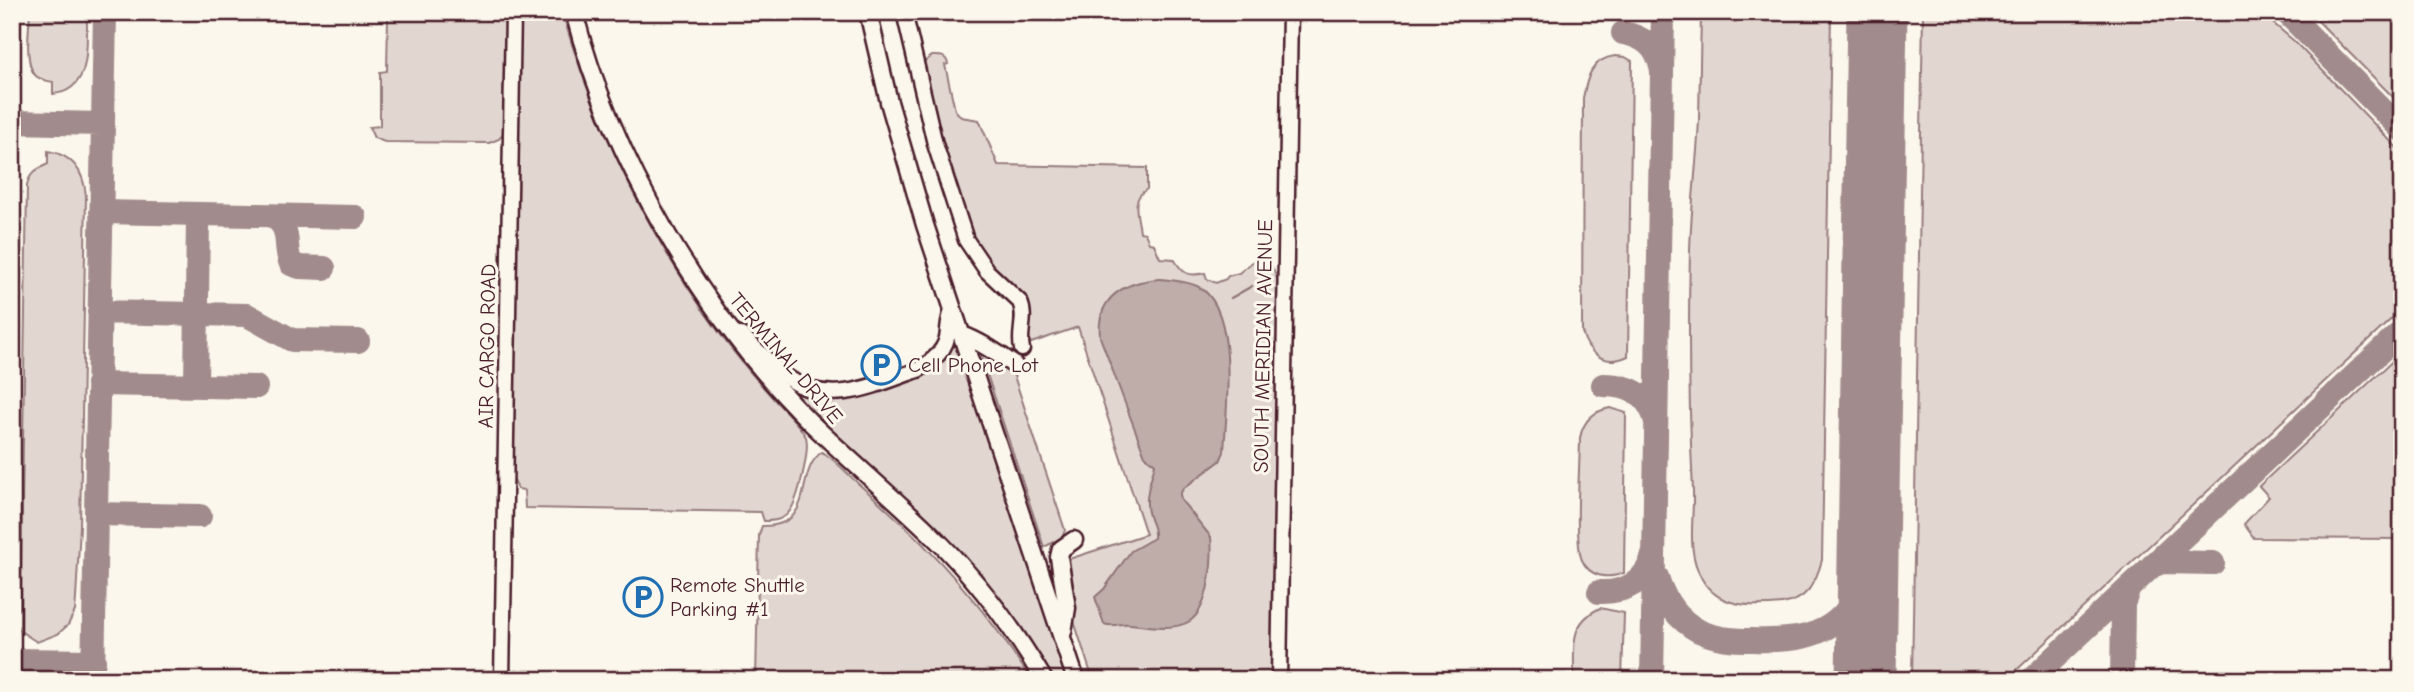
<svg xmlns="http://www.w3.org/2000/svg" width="2414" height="692" font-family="'Comic Neue',sans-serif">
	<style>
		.grass { fill: #e2d7d0; stroke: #967b7e; stroke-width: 2 }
		.water { fill: #bfadaa; stroke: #907477; stroke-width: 2 }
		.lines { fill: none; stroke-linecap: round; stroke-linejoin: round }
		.stream { stroke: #907477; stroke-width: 2.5 }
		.taxiway { stroke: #a28b8c; stroke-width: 24 }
		.runway { stroke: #a28b8c; stroke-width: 61 }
		.tertiary-casing { stroke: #4a1f2b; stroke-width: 19 }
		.secondary-casing { stroke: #4a1f2b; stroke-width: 21 }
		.tertiary { stroke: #fbf7ec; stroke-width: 14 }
		.secondary { stroke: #fbf7ec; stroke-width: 16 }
		.labels { text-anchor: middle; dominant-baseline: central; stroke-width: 6; stroke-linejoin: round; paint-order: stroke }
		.street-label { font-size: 21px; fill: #4a1f2b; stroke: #fbf7ec }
		.poi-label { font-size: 21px; fill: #4a1f2b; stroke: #fbf7ec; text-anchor: start }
	</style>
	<rect width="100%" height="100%" fill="#fbf7ec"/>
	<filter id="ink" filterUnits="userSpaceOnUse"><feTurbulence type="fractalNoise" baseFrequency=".0143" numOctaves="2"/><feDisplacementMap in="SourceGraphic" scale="14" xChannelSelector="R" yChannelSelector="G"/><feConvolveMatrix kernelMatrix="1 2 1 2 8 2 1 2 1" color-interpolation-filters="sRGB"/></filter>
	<g filter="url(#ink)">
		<path class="grass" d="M30 12H87C86 41 94 91 53 94V82C47 81 41 80 36 76 24 65 29 28 30 12Z
			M377 12H509L507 127 499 139 489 143 385 142 374 138 369 127 380 126V72L387 71 388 18 377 17Z
			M520 12H562C595 126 646 231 715 327 732 351 752 375 772 397 783 410 798 422 806 437 810 451 798 501 789 512 783 520 774 521 764 521L761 512 525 508 524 490 518 489 513 478Z
			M1701 12H1831L1822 560C1816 582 1807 601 1782 604 1753 607 1718 608 1702 579 1686 551 1694 522 1693 491 1689 411 1688 331 1690 251 1691 207 1697 163 1699 119 1700 83 1700 48 1701 12Z
			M1923 12H2260L2294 41 2402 153V309L2006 680H1912Z
			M2309 12H2402V106L2314 17Z
			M932 56C940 56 946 55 948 64L945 65 955 110 961 117 979 120 998 165 1147 168V189C1130 199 1138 215 1140 232L1145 233 1149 243 1154 244 1160 258 1174 259C1183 274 1188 277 1205 273L1207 279 1216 283 1226 279 1228 276 1239 273 1256 259 1269 261 1278 280 1279 290 1272 680H1093L1074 621 1063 561 1146 534 1078 327 1031 343 1026 347 1023 297 992 267 972 239 947 162 923 63Z
			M1615 56 1625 57 1632 61 1628 356C1605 367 1588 354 1582 332L1583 98C1587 78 1591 59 1615 56Z
			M48 151C73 155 84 173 86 196L80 526 76 598 75 611 68 625 58 634 37 642 20 631 27 186C29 173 37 169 48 164Z
			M953 340H956L1071 680H1050L1030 647 786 387 789 384 814 397 827 399 859 398 927 374 945 353Z
			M983 352 1012 370 1065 530 1062 538 1044 547 981 356Z
			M2402 352V539L2254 538 2244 524 2269 497 2259 486Z
			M1610 408 1626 413 1624 573C1608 579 1590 578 1582 560 1574 542 1580 463 1580 438 1583 422 1593 411 1610 408Z
			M822 452C836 460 849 476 862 487 928 544 985 606 1031 680H756L759 535 762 526C818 527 793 472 822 452Z
			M1600 608 1624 613 1622 680H1574C1575 649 1567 624 1600 608Z"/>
		<path class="water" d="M1159 279C1171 280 1185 281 1197 286 1240 306 1226 413 1224 452L1220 461 1184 488 1180 494 1181 500 1211 537C1213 559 1210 607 1190 621 1175 631 1148 626 1130 624 1119 622 1116 628 1104 624L1095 597 1104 589 1131 551 1154 538C1155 526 1152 527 1149 516 1143 499 1151 480 1155 464L1145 456 1100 337C1096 297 1124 282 1159 279Z"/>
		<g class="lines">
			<path class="stream" d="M1231 298 1252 286"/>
			<path class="taxiway" d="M2286 12 2402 130
				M1623 33C1642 36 1657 47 1661 67
				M12 122 102 124
				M101 212 355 217
				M272 216C293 227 283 247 291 264L300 267 324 268
				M99 312 247 315 292 340 358 341
				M98 384 256 387
				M1603 385C1630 385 1649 394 1656 422
				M196 386 198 215
				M96 514 200 516
				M2152 566 2162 562 2213 563
				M1657 577C1664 600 1678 620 1699 631 1716 639 1734 640 1752 640 1786 641 1823 640 1846 611 1865 586 1866 558 1868 528
				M1599 592C1626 593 1646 582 1653 555
				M12 660 94 661
				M93 680 105 12
				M1652 680 1663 12
				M2031 680 2402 331
				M2122 680 2123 604 2129 588"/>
			<path class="runway" d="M1866 680 1877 12"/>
			<g class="tertiary-casing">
				<path id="tertiary" d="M904 12 935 144 966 240 987 271 1020 302C1027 318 1018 333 1022 349
					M741 335C757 349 772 367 790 379 830 408 877 384 918 370 933 361 948 349 948 330 949 321 949 317 953 309
					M502 680 513 12
					M1279 680 1290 12"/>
			</g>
			<g class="secondary-casing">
				<path id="secondary" d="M574 12C611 157 703 316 810 422 849 460 891 495 930 533 974 576 1013 627 1044 680
					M868 12 889 102 925 225 1076 680
					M962 335C977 340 1001 355 1014 365
					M1063 632 1067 608 1059 557 1061 549 1074 540"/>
			</g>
			<use href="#tertiary" class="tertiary"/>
			<use href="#secondary" class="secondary"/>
		</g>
	</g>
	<defs>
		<g id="parking-ring" transform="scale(2.0125)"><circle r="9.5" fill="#fbf7ec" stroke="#1f6fb2" stroke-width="1.5"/><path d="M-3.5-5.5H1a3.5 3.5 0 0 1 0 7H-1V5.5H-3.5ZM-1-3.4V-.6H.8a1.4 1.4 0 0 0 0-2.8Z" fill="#1f6fb2"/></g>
	</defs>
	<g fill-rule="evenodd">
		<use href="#parking-ring" x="881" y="365"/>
		<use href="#parking-ring" x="643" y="597"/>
	</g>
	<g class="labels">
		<g class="street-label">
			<text transform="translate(487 346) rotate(-89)">AIR CARGO ROAD</text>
			<text transform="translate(1263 346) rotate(-89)">SOUTH MERIDIAN AVENUE</text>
			<text transform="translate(786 358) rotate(50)">TERMINAL DRIVE</text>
		</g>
		<g class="poi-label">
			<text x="908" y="365">Cell Phone Lot</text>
			<text x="670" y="585">Remote Shuttle<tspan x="670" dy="24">Parking #1</tspan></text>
		</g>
	</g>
	<rect width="2414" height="692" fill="none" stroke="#fbf7ec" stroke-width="42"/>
	<rect x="21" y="21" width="2372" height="650" fill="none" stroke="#4a1f2b" stroke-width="2.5" filter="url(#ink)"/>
</svg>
